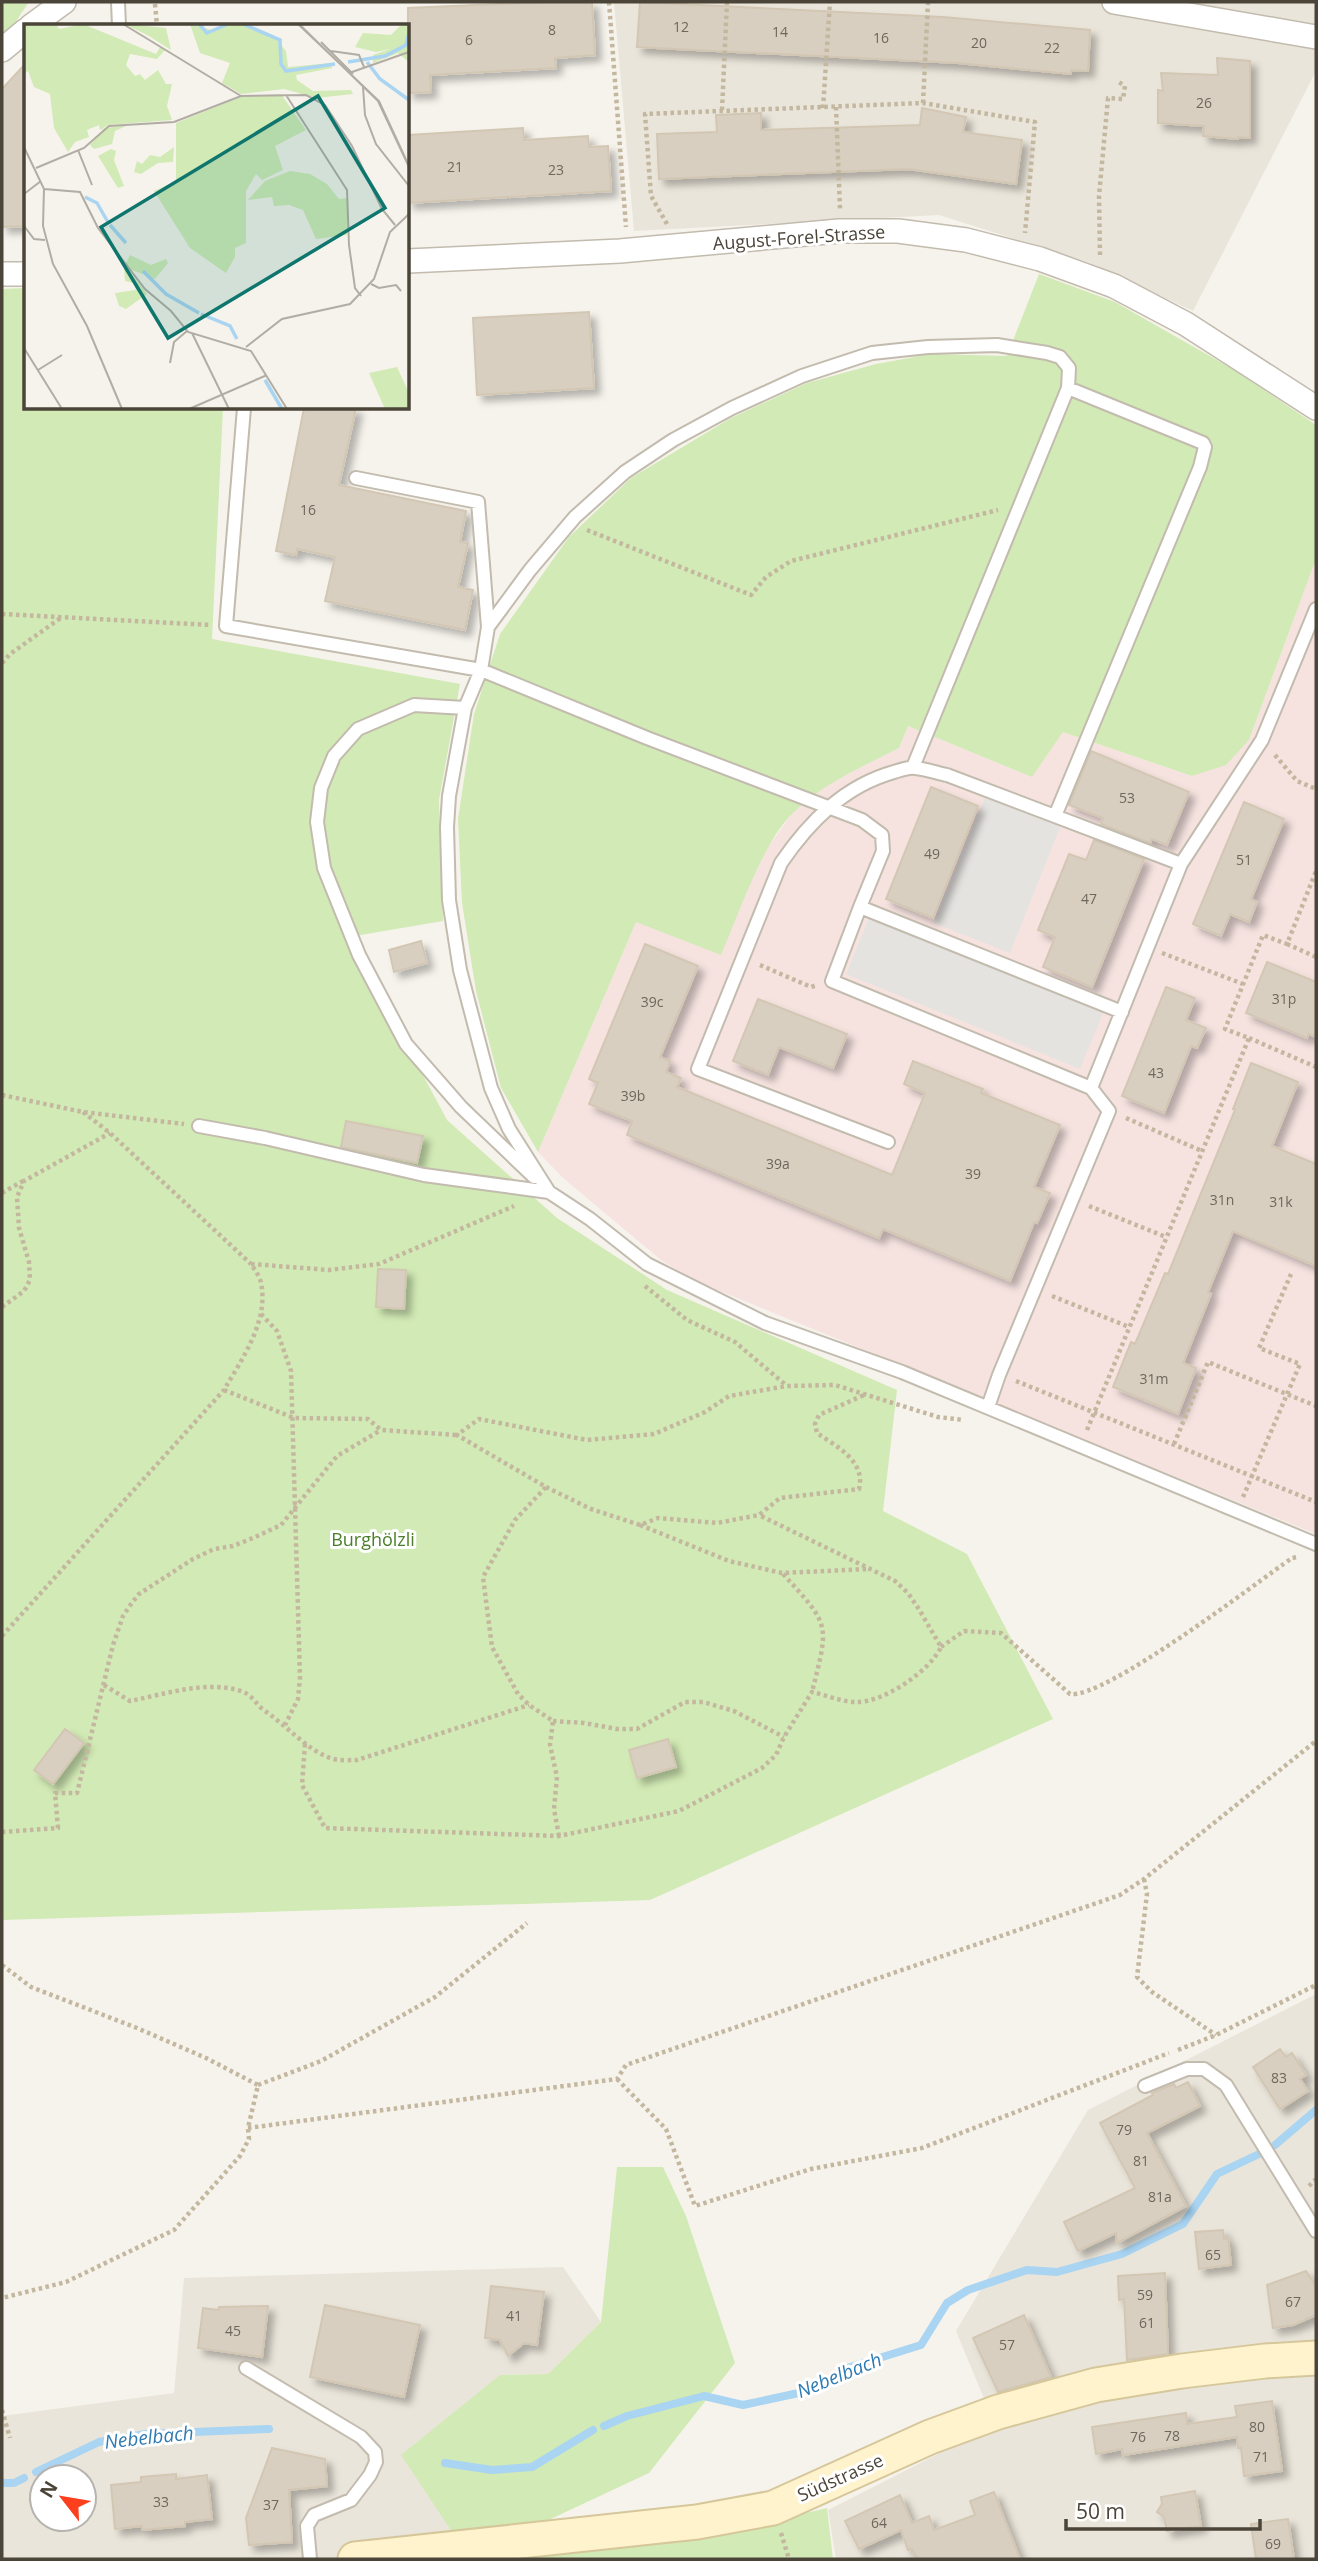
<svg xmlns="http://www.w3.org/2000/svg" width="1318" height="2561" font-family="'Open Sans',sans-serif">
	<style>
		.residential { fill: #eae5da; fill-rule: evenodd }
		.medical { fill: #f6e3e0 }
		.green { fill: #d2eab5 }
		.parking { fill: #e5e3e0 }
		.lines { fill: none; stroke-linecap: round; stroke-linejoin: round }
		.stream { stroke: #a9d4f2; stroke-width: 8 }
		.building { fill: #d8cfc1; stroke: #d3c7b4; stroke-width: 2; filter: url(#shadow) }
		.lane-casing { stroke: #c2bbae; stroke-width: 16 }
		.street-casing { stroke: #c2bbae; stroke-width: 26 }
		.secondary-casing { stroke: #d6c79b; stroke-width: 37 }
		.path { stroke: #c4b79f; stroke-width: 4.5; stroke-dasharray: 3.5 3.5; stroke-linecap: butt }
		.lane { stroke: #fff; stroke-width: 12 }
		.street { stroke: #fff; stroke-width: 23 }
		.secondary { stroke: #fff3cd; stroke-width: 33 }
		.labels { text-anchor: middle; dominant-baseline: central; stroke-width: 6; stroke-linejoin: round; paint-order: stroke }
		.number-label { font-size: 14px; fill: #6e675b }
		.street-label { font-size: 18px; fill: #4b4439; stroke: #fff }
		.park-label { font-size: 18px; fill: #4a7f2a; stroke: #fff }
		.water-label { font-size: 19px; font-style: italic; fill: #2e7ab2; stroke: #fff }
		.inset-river { fill: none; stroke: #a9d4f2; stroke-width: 3.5 }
		.inset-road { fill: none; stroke: #b2ada4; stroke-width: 2 }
		.view { fill: #0f766e; fill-opacity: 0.15; stroke: #0f766e; stroke-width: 3.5 }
		.inset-edge { fill: none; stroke: #4b4439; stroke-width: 3.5 }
	</style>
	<defs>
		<filter id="shadow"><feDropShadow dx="6" dy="6" stdDeviation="3.5" flood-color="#0004"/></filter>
	</defs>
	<rect width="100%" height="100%" fill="#f6f3ec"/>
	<path class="residential" d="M614 2H1316V71L1193 311 1088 262 939 215 634 231Z
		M1316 1994V2559H836L828 2510 995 2425 956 2331 1088 2110Z
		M563 2267 601 2322 548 2374 500 2375 470 2559H2V2416L174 2393 184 2278ZM42 2477H84V2519H42Z"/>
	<path class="medical" d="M1316 559V1534L693 1280 661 1260 563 1178 538 1152 636 922 769 846 792 813 829 783 899 748 908 726 1032 777 1063 732 1192 776 1249 740Z"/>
	<path class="green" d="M2 2H29L10 30 2 37Z
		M1039 274 1115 302 1236 371 1316 425V559L1249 740 1226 765 1192 776 1063 732 1032 777 908 726 899 748C862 767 824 783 794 812 764 839 738 916 721 955L636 922 538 1152 501 1088 476 991 462 903 458 819 474 714 500 634 569 537 631 478 731 418 807 383 876 364 931 354 1007 356Z
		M26 288V408H223L212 639 460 684 439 800 443 921 349 937 447 1120 557 1218 667 1290 897 1390 883 1511 967 1554 1053 1719 650 1900 2 1920V289Z
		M617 2167H663L686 2216 735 2363 649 2473 476 2554 697 2539 827 2508 833 2559H470L401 2455 500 2375 548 2374 601 2322Z"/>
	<path class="parking" d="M986 795 1061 825 1010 953 934 923Z
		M869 918 1103 1013 1080 1069 846 974Z"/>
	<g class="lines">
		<path class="stream" d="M1275 2145 1316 2110
			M604 2426 627 2416 704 2396 743 2405 808 2391 847 2368 921 2345 947 2303 968 2290 1027 2270 1057 2272 1122 2254 1183 2224 1217 2174 1259 2154
			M445 2463 492 2470 532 2467 593 2430
			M36 2472 99 2442 146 2434 269 2429
			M2 2483H14L24 2478"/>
	</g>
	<path class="building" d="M546 2H592L595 55 555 58 556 68 430 75 431 92 408 93V8Z
		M640 2 943 17 1090 30 1088 71 1071 70V74L958 63 637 47Z
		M1217 58 1250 61V138L1238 137V139L1203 136 1204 126 1158 123V90L1163 91 1161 73 1218 75Z
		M26 63V226L2 227V89Z
		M922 108 966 117 963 132 1022 140 1016 184 908 169 659 179 657 134 717 132 716 115 761 113V130L920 125Z
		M523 128 524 140 588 136 589 147 608 146 611 191 408 203V135Z
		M589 312 594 388 477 395 473 318Z
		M304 408H356L339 485 466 511 460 542 468 543 458 587 473 590 465 630 325 601 335 557 297 549 296 555 276 551Z
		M1091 751 1189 792 1167 845 1152 839 1150 843 1101 824 1103 818 1069 805Z
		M931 787 978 806 933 918 886 899Z
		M1244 802 1284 819 1251 899 1257 902 1249 922 1230 914 1221 936 1193 924Z
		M1094 840 1144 859 1092 987 1043 967 1055 937 1038 930 1069 854 1086 860Z
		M421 941 427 963 394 972 389 950Z
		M645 944 698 966 660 1057 670 1061 666 1072 681 1078 677 1087 892 1175 925 1093 904 1084 913 1061 983 1089 981 1093 1060 1125 1034 1187 1050 1193 1037 1223 1034 1222 1010 1281 883 1229 879 1238 627 1135 632 1121 589 1104 598 1083 589 1079Z
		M1267 962 1316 982V1037L1309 1034 1307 1038 1246 1013Z
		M1166 987 1195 998 1186 1020 1206 1028 1197 1048 1191 1046 1164 1113 1122 1096Z
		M758 999 847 1034 833 1068 779 1047 768 1075 733 1061Z
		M1251 1063 1298 1082 1272 1146 1316 1164V1266L1233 1231 1208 1292 1211 1294 1183 1363 1196 1368 1178 1414 1113 1387 1131 1342 1135 1344 1165 1273 1168 1274 1235 1110 1233 1109Z
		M346 1121 423 1136 417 1163 341 1147Z
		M378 1269 406 1270 404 1309 376 1307Z
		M65 1729 84 1743 53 1784 34 1770Z
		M668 1739 676 1767 637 1778 629 1750Z
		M1280 2049 1286 2057 1292 2053 1306 2075 1300 2079 1308 2091 1280 2109 1253 2067Z
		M1188 2082 1200 2106 1147 2133 1186 2206 1117 2243 1116 2233 1078 2251 1064 2222 1135 2188 1100 2123 1153 2095 1152 2093 1174 2084 1176 2088Z
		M1223 2230 1224 2239 1228 2238 1231 2265 1199 2269 1195 2232Z
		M1306 2271 1316 2286V2315L1293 2325 1273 2328 1267 2285Z
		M1165 2273 1168 2354 1127 2360 1124 2299 1119 2300 1118 2276Z
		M491 2286 544 2292 537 2345 524 2343 508 2356 500 2340 485 2338Z
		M325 2305 420 2325 404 2397 310 2377Z
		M268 2306 262 2357 198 2348 203 2308 218 2310 219 2307Z
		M1024 2315 1051 2377 998 2392 973 2338Z
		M1272 2401 1282 2471 1244 2476 1241 2448H1238L1237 2437 1123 2455 1122 2449 1096 2454 1092 2427 1186 2413 1187 2424 1237 2417 1235 2406Z
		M272 2448 325 2459 327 2486 289 2490 292 2542 249 2545 246 2518Z
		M176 2474V2479L207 2475 212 2519 185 2522V2526L142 2530V2526L115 2529 111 2485 141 2482V2477Z
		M1195 2491 1201 2526 1167 2531 1164 2517 1157 2512 1162 2504 1161 2497Z
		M994 2492 1020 2559H917L912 2549 908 2550 901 2530 859 2549 845 2521 900 2495 912 2523 929 2516 934 2530 975 2515 970 2501Z
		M1288 2519 1294 2559H1256L1251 2524Z"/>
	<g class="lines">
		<g class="lane-casing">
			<path id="lane" d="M118 2 119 26
				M244 408 226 626 481 670 647 738 862 820 882 835 883 851 860 907
				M356 478 478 502 488 627
				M465 708 414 705 358 729 334 756 321 788 317 822 324 868 359 955 406 1044 461 1107 534 1177
				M913 767 1068 388 1069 368 1060 357 1047 353 997 345 928 347 872 353 802 376 732 408 673 440 625 472 575 517 530 570 488 627 481 670 465 708 449 796 447 827 449 900 460 970 491 1088 509 1129 549 1192 590 1219 647 1264 765 1323 902 1372 1316 1544
				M1055 816 1200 467 1205 447 1203 443 1068 388
				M1091 1088 832 981 860 907 1122 1012
				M199 1126 265 1138 424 1175 549 1192
				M888 1142 698 1069 781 863C809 822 844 786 894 772 901 770 908 767 915 768 926 769 937 773 947 775L1181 864
				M988 1407 999 1375 1109 1111 1091 1088 1181 864 1262 740 1316 609
				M1145 2086 1187 2069H1204L1226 2085 1316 2231
				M246 2368 361 2437 375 2452 376 2462 370 2475 351 2500 314 2515 307 2526 310 2559"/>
		</g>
		<g class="street-casing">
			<path id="street" d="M1114 2 1316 37
				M31 26 64 2
				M2 50 26 30
				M408 261 620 251 839 231H898L966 240 1040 259 1114 286 1186 324 1316 408
				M2 274H26"/>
		</g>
		<g class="secondary-casing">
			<path id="secondary" d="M355 2559 697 2522 773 2508 930 2437 998 2412 1096 2385 1182 2371 1265 2361 1316 2358"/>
		</g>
		<path class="path" d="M609 2 626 227
			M155 4 157 26
			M923 103 928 2
			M836 107 840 209
			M823 108 830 2
			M722 110 727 2
			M667 224 651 196 645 114 923 103 1035 122 1025 233
			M1100 255 1099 196 1108 98 1123 99 1125 86 1117 81
			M587 530 751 595 766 577 791 561 998 510
			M2 614 211 625
			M2 663 10 654 62 617
			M1275 755 1297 781 1316 789
			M1287 944 1316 957
			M1162 953 1243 984
			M760 965 811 987 817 985
			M1249 1038 1316 1067
			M2 1095 83 1112 184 1124
			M83 1112 110 1133 251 1264
			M1126 1118 1202 1151
			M2 1193 23 1181
			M1089 1206 1166 1237
			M645 1286 687 1320 735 1342 787 1386
			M1052 1296 1129 1327
			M2 1307 24 1291 30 1280 29 1262 19 1228 17 1197 24 1181 110 1133
			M261 1314 277 1331 291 1371 300 1678 298 1699 285 1725
			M1016 1381 1316 1502
			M224 1390 294 1418 368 1419 381 1430 457 1435
			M1087 1430 1249 1038 1225 1029 1263 935 1287 944 1316 871
			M1174 1444 1208 1362 1316 1406
			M546 1487 591 1509 640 1525 658 1518 717 1523 759 1515
			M1243 1497 1300 1364 1259 1348 1291 1274
			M640 1525 729 1561 782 1573 869 1569
			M783 1574C831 1626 829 1624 812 1692
			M2 1636 224 1390C242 1359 269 1321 261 1283 260 1277 255 1270 251 1264L329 1270 379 1264 514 1206
			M941 1647 964 1631 1001 1633 1070 1694C1105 1699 1256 1583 1292 1558L1298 1557
			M104 1685 130 1701C165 1694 207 1680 241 1691 253 1695 256 1705 265 1711 287 1726 306 1749 330 1758 338 1761 349 1760 357 1760L529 1705
			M553 1721 584 1723 617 1729H637L685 1702H703L734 1711 784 1737
			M305 1744 302 1785 325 1828 559 1836 679 1811 762 1768 776 1755 784 1737 812 1692C826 1695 842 1702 856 1702 883 1703 930 1671 941 1647L920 1611 908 1593 895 1581 759 1515 780 1498 859 1489C866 1461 836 1446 817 1433L815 1424 819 1415 864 1395
			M2 1832 58 1828 55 1793H77L113 1645 123 1616 131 1604 139 1594 193 1559 214 1549 233 1546 253 1538 281 1525 337 1456 381 1430
			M559 1836 554 1809 557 1777 550 1745 553 1721 529 1705 518 1694 492 1647 483 1577 515 1520 546 1487 457 1435 479 1419 587 1440 654 1434 705 1412 729 1396 787 1386 835 1385 938 1417 964 1420
			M1144 1879 1147 1894 1137 1977 1152 1992 1216 2035
			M2 1965 31 1987 137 2028 206 2058 258 2085 248 2128 249 2139 240 2156 174 2230 66 2282 2 2298
			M1178 2050 1216 2035 1316 1985
			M617 2079 666 2129 695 2206 811 2169 922 2148 1169 2053
			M258 2085 321 2061 435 1997 527 1923
			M248 2128 617 2079 626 2065 1120 1895 1144 1879 1316 1741
			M1309 2186 1316 2179
			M2 2410 10 2438
			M781 2533 789 2559"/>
		<use href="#lane" class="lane"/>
		<use href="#street" class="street"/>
		<use href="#secondary" class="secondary"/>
	</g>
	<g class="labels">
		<g class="number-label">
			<text x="681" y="26">12</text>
			<text x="552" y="29">8</text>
			<text x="780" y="31">14</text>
			<text x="881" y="37">16</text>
			<text x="469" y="39">6</text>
			<text x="979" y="42">20</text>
			<text x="1052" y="47">22</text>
			<text x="1204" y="102">26</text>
			<text x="455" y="166">21</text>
			<text x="556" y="169">23</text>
			<text x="308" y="509">16</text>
			<text x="1127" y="797">53</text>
			<text x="932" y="853">49</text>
			<text x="1244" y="859">51</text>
			<text x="1089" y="898">47</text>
			<text x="1284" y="998">31p</text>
			<text x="652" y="1001">39c</text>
			<text x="1156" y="1072">43</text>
			<text x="633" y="1095">39b</text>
			<text x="778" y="1163">39a</text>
			<text x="973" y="1173">39</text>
			<text x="1222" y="1199">31n</text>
			<text x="1281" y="1201">31k</text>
			<text x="1154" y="1378">31m</text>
			<text x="1279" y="2077">83</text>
			<text x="1124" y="2129">79</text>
			<text x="1141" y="2160">81</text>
			<text x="1160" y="2196">81a</text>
			<text x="1213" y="2254">65</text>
			<text x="1145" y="2294">59</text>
			<text x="1293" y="2301">67</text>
			<text x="514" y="2315">41</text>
			<text x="1147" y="2322">61</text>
			<text x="233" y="2330">45</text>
			<text x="1007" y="2344">57</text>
			<text x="1257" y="2426">80</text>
			<text x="1172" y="2435">78</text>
			<text x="1138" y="2436">76</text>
			<text x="1261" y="2456">71</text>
			<text x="161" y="2501">33</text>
			<text x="271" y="2504">37</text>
			<text x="879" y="2522">64</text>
			<text x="1273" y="2543">69</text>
		</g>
		<g class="street-label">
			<text transform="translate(799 237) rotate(-4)">August-Forel-Strasse</text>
			<text transform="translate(840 2477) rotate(-24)">Südstrasse</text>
		</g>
		<g class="park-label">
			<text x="373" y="1539">Burghölzli</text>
		</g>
		<g class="water-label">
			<text transform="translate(839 2375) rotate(-22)">Nebelbach</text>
			<text transform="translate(149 2437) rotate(-6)">Nebelbach</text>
		</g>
	</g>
	<g transform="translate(24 24)">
		<rect width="385" height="385" fill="#f6f3ec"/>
		<path d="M0 0H32L35 5 59 0 132 30 136 23 141 26 133 35 106 30 102 41 111 52 116 50 121 56 134 46 142 60H148L143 82 148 96 84 101 76 106 75 101 63 106 65 113 51 118 44 128 30 104 26 70 10 63 4 47 0 50ZM101 0 142 4 147 26 125 12ZM166 0 191 7 201 0H222L249 11 262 27 264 43 307 39 308 44 272 51 273 56 289 67 327 66 329 70 292 74 260 65 217 70 198 59 206 39 176 29ZM378 0H385V38L374 29 349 39V31L366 25 352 28 331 23 339 9 367 11ZM257 70 282 106 251 122 259 146 238 156 232 150 222 167V219L211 224V233L202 249 166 224 130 167 152 157V99L219 72ZM104 101 91 107 88 120 70 125 66 121 80 104ZM150 123 149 138 134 139 117 150 110 148 113 137 118 140 126 131 136 133ZM87 125 92 127 90 136 100 162 94 164 74 132ZM266 147 286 150 303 160 315 175 324 174 323 211 292 215 279 186 265 181 250 182 248 173 224 176 241 157ZM106 231 127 241 142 235 144 239 131 255 103 244 123 270 102 285 95 282 91 269 112 266 109 259 101 257 100 243ZM373 343 385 369V385H361L345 349Z" fill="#d2eab5"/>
		<path class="inset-river" d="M175 0 183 9 204 0M219 0 256 16 257 40 262 47 311 40M324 38 361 32 382 21 385 9M343 38 356 55 385 76M61 173 73 179 85 200M86 201 102 219M119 247 142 270 175 289M177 290 206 302 213 315M241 356 258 385"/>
		<path class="inset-road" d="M99 0 217 72M274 0 355 77 385 142M275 0 354 77 385 143M297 18 329 50M307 27 335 31 340 43M328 48 385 28M339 63 341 91 352 120 385 162M262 71 323 166 325 221 331 264 337 272M0 123 20 165 19 202 29 240 63 302 98 385M54 126 68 161M12 144 60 124 85 102 150 98 217 72 282 71 301 81 328 122 358 185 371 201M20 165 56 168 74 204 121 265 147 287 164 308 227 327 263 385M0 170 17 157M0 202 10 215 21 216M347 260 355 264 372 261 377 267M168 309 205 385M222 323 258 295 326 280 350 255 366 208 385 190M0 324 38 385M146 339 150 318 163 307M14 346 38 331M165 385 243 351"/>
		<path class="view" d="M294 72 361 184 144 314 77 203Z"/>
		<rect width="385" height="385" class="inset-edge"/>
	</g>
	<rect width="1318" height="2561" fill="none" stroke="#4b4439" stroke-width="7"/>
	<g transform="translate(63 2498) rotate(301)"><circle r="33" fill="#ffffff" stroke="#b7b4b0" stroke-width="2"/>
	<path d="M0-5L12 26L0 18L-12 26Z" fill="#fc3f1d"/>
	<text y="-10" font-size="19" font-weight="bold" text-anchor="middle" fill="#4b4439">N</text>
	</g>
	<path d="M1066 2519v10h194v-10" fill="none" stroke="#4b4439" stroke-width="3.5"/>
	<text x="1076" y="2519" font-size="21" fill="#4b4439" stroke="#ffffff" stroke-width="5" paint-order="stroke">50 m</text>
</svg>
